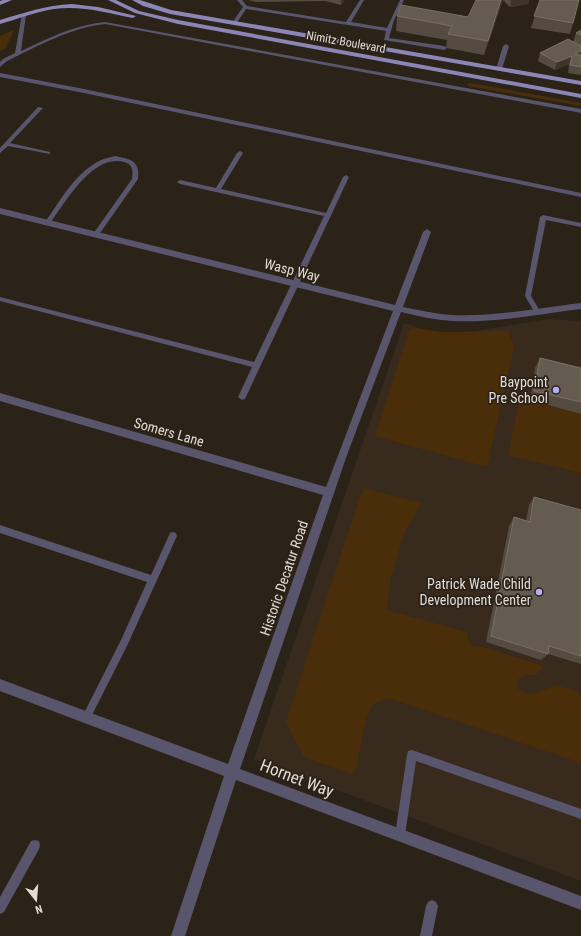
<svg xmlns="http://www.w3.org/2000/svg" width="581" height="936" font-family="'Roboto Condensed',sans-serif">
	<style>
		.built { fill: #382a1c }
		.green { fill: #4a2e09 }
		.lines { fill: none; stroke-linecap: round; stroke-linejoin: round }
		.service { fill: #58556d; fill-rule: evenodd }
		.minor { fill: #58556d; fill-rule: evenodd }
		.primary { fill: #8c86b6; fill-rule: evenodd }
		.wall { fill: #554b41 }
		.shaded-wall { fill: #3e342a }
		.building { fill: #645b51; stroke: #786f66 }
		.poi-dot { fill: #b6acf8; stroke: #2b2218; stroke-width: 1.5 }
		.labels { text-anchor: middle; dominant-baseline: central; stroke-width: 3.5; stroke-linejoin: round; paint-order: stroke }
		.far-street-label { font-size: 12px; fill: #e2dcd6; stroke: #2b2218 }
		.street-label { font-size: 14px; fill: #e2dcd6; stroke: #2b2218 }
		.poi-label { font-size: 14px; fill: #e2dcd6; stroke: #2b2218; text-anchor: end }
		.near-street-label { font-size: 17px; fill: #e2dcd6; stroke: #2b2218 }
	</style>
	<rect width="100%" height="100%" fill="#2b2218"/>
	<path class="built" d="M548 319 581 321V881L254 759 404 323 444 336Z"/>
	<path class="green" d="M15 29 5 49 0 51V36Z
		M471 83 581 103V106L468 86 467 84Z
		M413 328 444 332 508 331 514 347 487 467 375 436 409 331Z
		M520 398 581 414V473L508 455Z
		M363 488 422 503 405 531 390 581 387 610 467 632 469 642 474 647 480 646 544 666 536 675H526L518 679 517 688 526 694 536 693 556 685 576 691 581 697V763L391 699C384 699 376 701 371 707 365 717 359 756 356 769L352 774 304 757 286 722Z"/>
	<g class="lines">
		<path class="service" d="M237 0H242L247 6 346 22 360 0H364L351 22 387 28 400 0H404L394 20 389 38 444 46 447 48 444 50 384 40 386 31 246 9 236 24H234L232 23 243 7Z
			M22 14 26 15 21 51C48 38 75 25 105 22L581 109V113L105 24C70 28 38 46 7 61L0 67V62L3 59 15 53Z
			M506 44 509 46 502 69 497 70 496 69 503 46Z
			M0 73 79 88 581 193V197L79 92 0 77Z
			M38 107 43 108 10 143 50 152V154L8 146 0 153V148Z
			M240 151 243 153 221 189 326 213 343 177 346 175 349 177 245 399 242 400 238 397 252 367 0 301V297L254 362 324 216 180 184 177 182 180 180 216 188 237 153Z
			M116 156C131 160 140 160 138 179L98 236H94L93 234 132 179C133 171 133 164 124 162 92 154 66 202 50 223H46V221C61 199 76 172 101 160 105 158 111 157 116 156Z
			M543 215 581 223V227L546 220 531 296 540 311 537 314 535 313 525 296 540 217Z
			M0 525 151 575 170 533 173 532 176 533 177 536 127 646 89 721 86 723 83 721 81 718 83 715 121 640 147 582 0 533Z
			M412 750 581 809V819L416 761 405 835 404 839 400 840 396 839 395 835 407 755 408 751Z
			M35 840 39 841 40 845 39 849 4 912 0 914V897L31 841Z
			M432 900 436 902 438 906 432 936H420L426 906 428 902Z"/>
		<path class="minor" d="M0 208 395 305 423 232 427 229 431 232 403 307C419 310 435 314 452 315 491 317 541 308 581 303V309C539 314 495 323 452 321 435 320 418 316 401 312L347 455 240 769 581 896V910L236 780 185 936H171L224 776 0 691V679L228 764 323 495 0 401V393L326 487 393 311 0 214Z"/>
		<path class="primary" d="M3 0H12L0 5V1Z
			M108 0H116L139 11 178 20 581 94V98L178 24 135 13Z
			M132 0H140L171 10 581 81V85L170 14 143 6Z
			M72 4 98 7 136 16 133 18C107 13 81 5 54 9 35 12 18 19 0 24V20C24 13 46 5 72 4Z"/>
	</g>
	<path class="wall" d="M248 0H344L341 5 325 1 256 2Z
		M503 0 484 55 446 48 447 40 396 31 397 16 468 17Z
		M503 0H529L528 4 510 7Z
		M540 0 573 23 570 34 531 28Z
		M581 30V75L568 73 569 64 555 70 538 61 540 53 573 42 576 33Z
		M540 358 581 368V414L530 400 535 368Z
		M534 497 581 510V664L548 654 541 660 486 642 509 526 514 517 526 521 529 505Z"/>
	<path class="shaded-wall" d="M341 0H344L341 5Z
		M501 0H503L484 55 488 41Z
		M511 0H529L528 4 510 7Z
		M581 51V57L575 54Z
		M572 56 569 64 555 70 557 62Z"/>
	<path class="building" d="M476 0H501L488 41 448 34 452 26 397 16 401 5 468 17Z
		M540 0H579L573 23 534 16Z
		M581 30V35L576 33Z
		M568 39 581 46V51L575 54 581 55V67L570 65 572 56 557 62 540 53Z
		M540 358 581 368V402L534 391Z
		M534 497 581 510V656L549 646 548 654 491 636 514 517 530 522Z"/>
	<g class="poi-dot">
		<circle cx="556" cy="390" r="4"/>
		<circle cx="539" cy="592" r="4"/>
	</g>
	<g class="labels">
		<g class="far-street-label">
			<text transform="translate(346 42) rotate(10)">Nimitz Boulevard</text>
		</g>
		<g class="street-label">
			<text transform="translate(292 270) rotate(14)">Wasp Way</text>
			<text transform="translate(169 432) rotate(16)">Somers Lane</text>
			<text transform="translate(284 578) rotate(-71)">Historic Decatur Road</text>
		</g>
		<g class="poi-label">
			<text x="548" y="382">Baypoint<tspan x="548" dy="16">Pre School</tspan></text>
			<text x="531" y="584">Patrick Wade Child<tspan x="531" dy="16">Development Center</tspan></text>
		</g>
		<g class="near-street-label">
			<text transform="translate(297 778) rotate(21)">Hornet Way</text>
		</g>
	</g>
	<g transform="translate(36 900) rotate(163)" stroke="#2b2218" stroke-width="3" paint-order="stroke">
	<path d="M0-3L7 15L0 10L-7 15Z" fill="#e2dcd6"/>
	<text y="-6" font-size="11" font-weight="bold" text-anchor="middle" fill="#e2dcd6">N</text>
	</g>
</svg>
